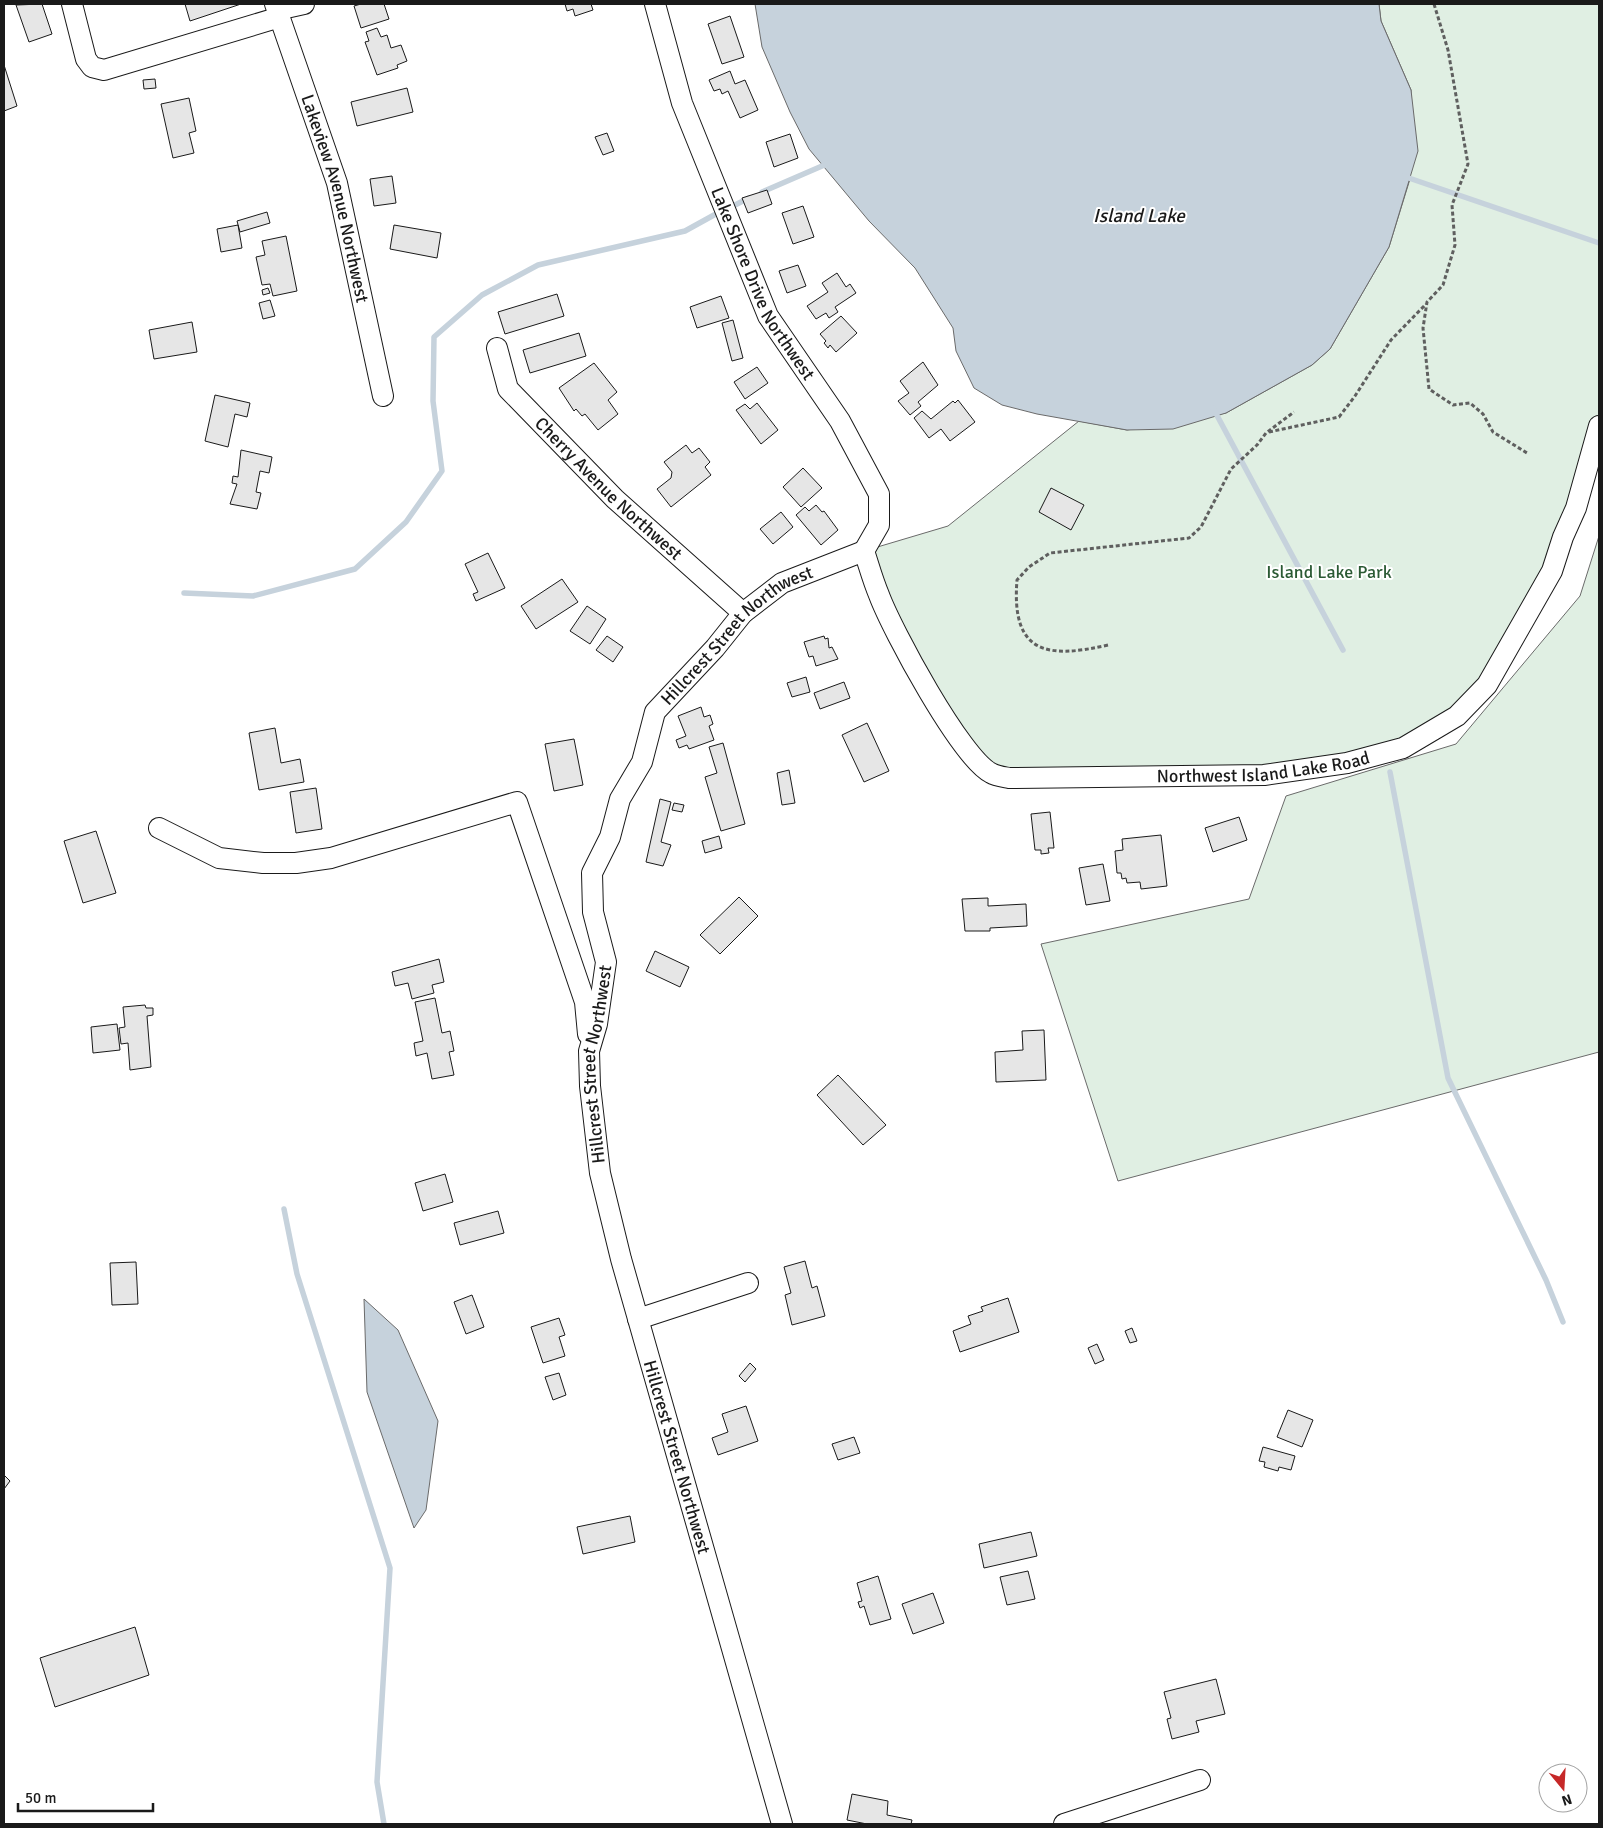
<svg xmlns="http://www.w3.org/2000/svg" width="1603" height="1828" font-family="Signika,sans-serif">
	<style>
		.green { fill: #e0efe3; stroke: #6a6a6a }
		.water { fill: #c6d2dc; stroke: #6a6a6a }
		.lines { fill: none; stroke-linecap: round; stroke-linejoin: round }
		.stream { stroke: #c6d2dc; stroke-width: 5.5 }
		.building { fill: #e6e6e6; stroke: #1a1a1a }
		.minor-casing { stroke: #1a1a1a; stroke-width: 22 }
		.path { stroke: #5f5f5f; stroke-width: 3; stroke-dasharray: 4 2.5; stroke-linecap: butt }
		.minor { stroke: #fff; stroke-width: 20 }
		.labels { text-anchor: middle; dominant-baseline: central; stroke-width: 4; stroke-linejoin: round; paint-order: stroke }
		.street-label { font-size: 18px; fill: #1a1a1a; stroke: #fff }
		.park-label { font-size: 18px; fill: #2b5a34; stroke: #fff }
		.water-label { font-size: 19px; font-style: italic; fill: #1a1a1a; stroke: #fff }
	</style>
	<rect width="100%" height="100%" fill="#fff"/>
	<path class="green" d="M1379 4H1599V426L1552 571 1457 716 1347 763 1009 778 970 754 864 551 948 526 1079 421 1127 430 1226 413 1312 365 1330 349 1389 247 1410 179 1411 90 1381 21Z
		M1599 536V1052L1118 1181 1041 944 1249 899 1286 796 1456 744 1580 596Z"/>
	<path class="water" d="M755 4H1379L1381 21 1411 90 1418 151 1389 247 1330 349 1312 365 1226 413 1173 429 1127 430 1037 414 1002 405 974 388 956 351 953 328 915 268 869 221 809 149 790 112 762 47Z
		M364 1299 398 1330 438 1421 426 1510 414 1528 367 1392Z"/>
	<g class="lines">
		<path class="stream" d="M1403 176 1599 243
			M762 192 829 163
			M735 205 749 198
			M1213 408 1343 650
			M184 593 253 596 355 569 406 522 442 471 433 401 434 337 482 295 538 265 685 231 714 215
			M1390 772 1448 1078 1546 1280 1563 1322
			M284 1209 297 1274 390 1568 377 1782 384 1824"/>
	</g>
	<path class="building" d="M42 4 52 34 29 42 16 5Z
		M185 4H241L190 21Z
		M361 4H384L389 19 361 28 354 6Z
		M565 4H591L593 10 575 16 573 9 567 11Z
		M730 16 744 57 722 64 708 24Z
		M377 28 381 37 387 35 391 48 401 45 407 61 397 65 398 68 377 75 365 42 369 41 366 32Z
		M4 65 17 106 4 111Z
		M730 71 735 84 745 80 758 110 740 118 728 91 722 94 720 89 714 91 709 80Z
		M155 79 156 88 144 89 143 80Z
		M407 88 413 112 357 126 351 102Z
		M189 98 196 131 189 133 194 153 173 158 161 104Z
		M607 133 614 151 603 155 595 137Z
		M790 134 798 158 774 167 766 142Z
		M392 176 396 203 374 206 370 179Z
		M767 190 772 204 748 213 742 198Z
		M803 206 814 237 793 244 782 213Z
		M267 212 270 223 240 232 237 221Z
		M238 225 242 248 221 252 217 229Z
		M394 225 441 233 437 258 390 249Z
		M286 236 297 291 273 296 270 284 262 285 256 257 265 255 262 241Z
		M798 265 806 286 787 293 779 271Z
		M837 273 846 287 850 284 856 293 835 307 838 312 829 318 826 313 816 319 807 306 828 292 822 283Z
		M268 288 270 293 263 295 262 290Z
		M557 294 564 316 505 334 498 312Z
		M721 296 729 318 697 328 690 307Z
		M270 300 275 316 263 319 259 303Z
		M841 316 857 333 836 352 830 345 828 348 824 343 826 341 820 334Z
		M733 320 743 358 732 361 722 323Z
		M192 322 197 352 154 359 149 330Z
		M579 333 586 356 530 373 523 350Z
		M923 362 938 385 918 402 921 406 910 415 898 401 909 393 900 381Z
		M594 363 617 392 608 400 618 414 598 430 585 414 582 416 576 409 574 411 559 388Z
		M757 367 768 383 745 399 734 382Z
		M215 395 250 403 247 417 235 414 228 447 205 441Z
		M958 400 975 422 950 441 941 429 929 438 914 418 922 411 931 419 953 401 955 403Z
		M757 403 778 430 761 444 736 410 745 404 750 409Z
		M686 445 692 453 699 448 710 462 705 467 711 475 671 507 657 489 671 478 672 472 664 462Z
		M241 450 272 457 269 473 260 471 256 492 261 493 257 509 230 504 237 484 232 483 233 476 238 477Z
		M803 468 822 488 801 507 783 487Z
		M1051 488 1084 505 1071 530 1039 512Z
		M816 505 822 512 824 511 838 530 821 545 796 515 805 507 809 511Z
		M781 512 793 527 773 544 760 529Z
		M488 553 505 588 476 601 473 594 478 592 465 564Z
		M562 579 578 602 536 629 521 606Z
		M587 606 606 619 590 644 570 631Z
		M607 636 623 647 613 662 596 650Z
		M824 636 825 639 828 638 829 648 832 647 838 659 816 666 813 656 809 657 804 642Z
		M806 677 810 692 792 697 787 683Z
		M844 682 850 698 820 709 814 693Z
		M701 707 704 717 710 715 713 724 709 726 714 740 689 749 687 745 679 748 676 740 686 736 678 716Z
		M867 723 889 771 864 782 842 735Z
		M275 728 281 763 300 759 304 782 259 790 249 733Z
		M574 739 583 785 554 791 545 744Z
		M723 743 745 824 721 831 705 777 717 773 709 747Z
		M789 770 795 803 782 805 777 773Z
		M316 788 322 829 296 833 290 792Z
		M660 799 671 802 661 842 671 845 663 866 646 862Z
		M674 803 684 805 682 812 672 810Z
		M1050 812 1054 848H1048L1049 853 1041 854V850H1035L1031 814Z
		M1239 817 1247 840 1213 852 1205 828Z
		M96 831 116 893 83 903 64 841Z
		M1161 835 1167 886 1141 889 1140 882 1127 883 1126 878 1122 879 1121 873H1117L1115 851 1123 850 1122 839Z
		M719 836 722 848 705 853 702 841Z
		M1103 864 1110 901 1086 905 1079 868Z
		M739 897 758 916 720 954 700 935Z
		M988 898V906L1026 904 1027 926 990 928V931H965L962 899Z
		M655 951 689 967 680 987 646 971Z
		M439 959 444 982 432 985 434 993 412 999 408 983 395 986 392 972Z
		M435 998 442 1033 450 1031 454 1051 449 1052 454 1075 432 1079 427 1053 416 1056 414 1043 423 1041 415 1002Z
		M145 1005 146 1008H153V1015L147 1016 151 1067 130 1070 128 1043 121 1044 119 1028 125 1027 123 1007Z
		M117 1024 120 1050 93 1053 91 1027Z
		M1044 1030 1046 1080 996 1082 995 1052 1023 1050 1022 1031Z
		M838 1075 886 1125 863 1145 817 1095Z
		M445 1174 453 1202 423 1211 415 1183Z
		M498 1211 504 1233 460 1245 454 1223Z
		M805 1261 812 1288 817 1286 825 1316 792 1325 785 1295 791 1293 784 1267Z
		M136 1262 138 1304 112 1305 110 1263Z
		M472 1295 484 1327 466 1334 454 1302Z
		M1008 1298 1019 1332 960 1352 953 1331 971 1324 968 1316 983 1311 981 1307Z
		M559 1318 565 1335 559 1337 565 1356 543 1363 531 1327Z
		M1132 1328 1137 1341 1130 1343 1125 1331Z
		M1097 1344 1104 1360 1095 1364 1088 1348Z
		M750 1363 756 1369 745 1382 739 1376Z
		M559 1373 566 1395 553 1400 545 1377Z
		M746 1406 758 1441 718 1455 712 1438 728 1432 722 1414Z
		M1288 1410 1313 1420 1302 1447 1277 1437Z
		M854 1437 860 1453 838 1460 832 1444Z
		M1263 1447 1295 1456 1291 1470 1279 1467 1278 1471 1264 1467 1265 1462 1259 1461Z
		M4 1475 10 1481 4 1489Z
		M630 1516 635 1542 583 1554 577 1527Z
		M1031 1532 1037 1556 984 1568 979 1544Z
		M1028 1571 1035 1599 1007 1605 1000 1577Z
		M878 1576 891 1619 870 1625 864 1606 860 1608 858 1602 862 1601 857 1583Z
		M933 1593 944 1623 913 1634 902 1604Z
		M135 1627 149 1675 55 1707 40 1658Z
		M1216 1679 1225 1714 1196 1721 1199 1732 1172 1739 1167 1719 1171 1718 1164 1692Z
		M852 1794 888 1801 887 1815 912 1820 911 1824H867L847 1820Z"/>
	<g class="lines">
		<g class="minor-casing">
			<g id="minor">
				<path d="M72 4 86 59 92 67 104 70 280 17"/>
				<path id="s1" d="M275 4 337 183 383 396"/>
				<path id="s2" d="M655 4 682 103 768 316 840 421 879 494V525L864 551"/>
				<path d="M277 10 304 4"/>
				<path id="s3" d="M497 348 508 389 615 499 743 613"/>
				<path id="s4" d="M864 551C869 566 873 581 879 595 892 630 961 758 991 773 996 776 1004 777 1009 778L1264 775 1347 763 1403 748 1457 716 1487 685 1552 571 1563 537 1576 508 1599 426"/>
				<path d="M159 828 219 858 263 863H296L331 858 517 802 585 1002 588 1034"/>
				<path d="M638 1319 748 1283"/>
				<path id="s5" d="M782 1824 621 1259 600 1173 590 1086 589 1051 597 1024 606 962 593 912 592 873 610 837 620 799 642 762 655 712 715 648 743 613 782 583 864 551"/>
				<path d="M1064 1824 1200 1780"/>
			</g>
		</g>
		<path class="path" d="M1434 4 1448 50 1468 164 1452 205 1455 245 1443 285 1427 302 1423 328 1429 389 1453 405 1470 403 1483 414 1493 432 1527 453
			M1269 432 1339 417 1355 396 1391 340 1427 303
			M1108 645C1047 659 1011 654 1017 580L1029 567 1050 553 1189 538 1201 527 1231 469 1257 445 1266 433 1294 412"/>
		<use href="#minor" class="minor"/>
	</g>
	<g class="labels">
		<g class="street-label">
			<text stroke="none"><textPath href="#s1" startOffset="204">Lakeview Avenue Northwest</textPath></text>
			<text stroke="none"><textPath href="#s2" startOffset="301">Lake Shore Drive Northwest</textPath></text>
			<text stroke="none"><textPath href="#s3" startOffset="184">Cherry Avenue Northwest</textPath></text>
			<text stroke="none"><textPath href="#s5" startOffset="1268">Hillcrest Street Northwest</textPath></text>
			<text stroke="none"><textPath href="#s4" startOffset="532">Northwest Island Lake Road</textPath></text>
			<text stroke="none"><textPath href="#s5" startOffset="786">Hillcrest Street Northwest</textPath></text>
			<text transform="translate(677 1457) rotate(74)">Hillcrest Street Northwest</text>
		</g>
		<g class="park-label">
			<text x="1329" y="572">Island Lake Park</text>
		</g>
		<g class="water-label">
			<text x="1139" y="216">Island Lake</text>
		</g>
	</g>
	<rect width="1603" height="1828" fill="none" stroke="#1a1a1a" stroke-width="10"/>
	<g transform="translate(1563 1788) rotate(162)"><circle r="24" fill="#ffffff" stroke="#a3a3a3"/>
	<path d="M0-4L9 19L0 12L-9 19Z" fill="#c62828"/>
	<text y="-8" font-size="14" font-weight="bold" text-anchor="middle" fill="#1a1a1a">N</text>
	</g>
	<path d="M18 1803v8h135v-8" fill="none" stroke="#1a1a1a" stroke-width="2.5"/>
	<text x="25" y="1803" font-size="15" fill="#1a1a1a" stroke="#ffffff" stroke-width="4" paint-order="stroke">50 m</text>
</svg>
